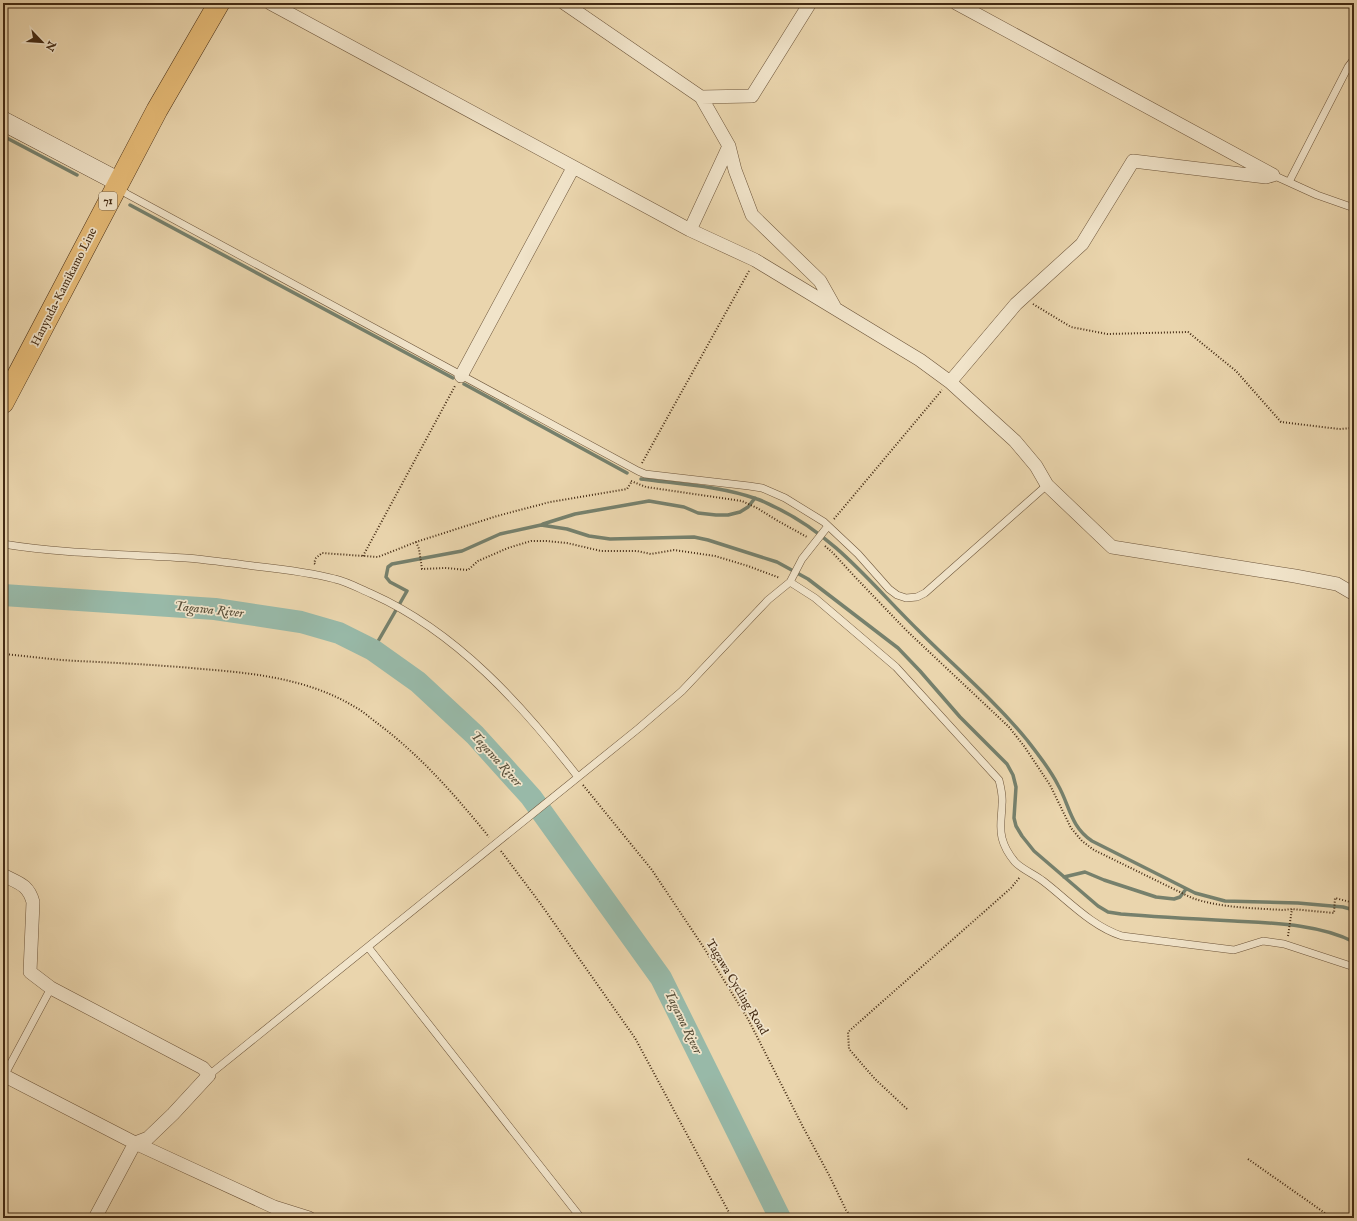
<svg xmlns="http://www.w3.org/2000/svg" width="1357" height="1221" font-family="'IM FELL English',serif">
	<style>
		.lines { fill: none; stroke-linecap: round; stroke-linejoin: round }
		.stream { stroke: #76806c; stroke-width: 3.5 }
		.river { stroke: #98b9a8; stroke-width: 22 }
		.lane-casing { stroke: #6d553a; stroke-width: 8 }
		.street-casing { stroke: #6d553a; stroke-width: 14 }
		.secondary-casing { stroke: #432a13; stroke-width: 20 }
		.primary-casing { stroke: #432a13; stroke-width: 22 }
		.path { stroke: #432a13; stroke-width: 2; stroke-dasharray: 1 2; stroke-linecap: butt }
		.lane { stroke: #f1e4ca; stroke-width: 7 }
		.street { stroke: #f1e4ca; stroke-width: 13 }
		.secondary { stroke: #f1e4ca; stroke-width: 19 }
		.primary { stroke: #e5ba76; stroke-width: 21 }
		.labels { text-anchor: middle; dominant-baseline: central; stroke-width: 3.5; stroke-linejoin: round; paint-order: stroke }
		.shield { fill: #f1e4ca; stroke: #77624a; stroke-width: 1 }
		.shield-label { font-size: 11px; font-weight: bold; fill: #432a13 }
		.street-label { font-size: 12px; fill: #432a13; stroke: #f1e4ca }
		.water-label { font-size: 13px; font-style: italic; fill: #584e38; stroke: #f1e4ca }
	</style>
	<rect width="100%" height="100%" fill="#ead5ad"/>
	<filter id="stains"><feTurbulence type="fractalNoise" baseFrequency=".005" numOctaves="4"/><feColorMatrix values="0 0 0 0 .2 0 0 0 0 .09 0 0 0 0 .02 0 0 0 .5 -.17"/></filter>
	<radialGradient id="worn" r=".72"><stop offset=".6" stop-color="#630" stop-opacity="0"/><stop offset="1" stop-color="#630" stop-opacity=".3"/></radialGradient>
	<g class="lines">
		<path class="stream" d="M3 136 77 175
			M130 205 453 378
			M464 384 627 473
			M641 479C679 484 720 486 757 499 764 501 770 505 777 508 836 537 872 585 918 630 955 667 994 700 1027 740 1038 754 1050 769 1058 785 1070 806 1070 826 1092 841L1195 893 1225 901 1298 903 1343 907 1354 910
			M543 524 575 514 649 501 684 507 698 513 716 515H728L740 512 748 507 755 498
			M373 650 407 591 390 582 386 577 388 567 392 564 462 551 500 534 541 525 567 529 589 536 610 539 694 537 708 540 777 562 808 579 898 648 920 671 960 717 1007 764 1013 775 1016 787 1014 818 1016 826 1022 836 1034 851 1098 906 1108 912 1121 914C1158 917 1196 919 1234 921 1272 923 1320 924 1354 942
			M1064 877 1085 872 1104 880 1156 897 1174 899 1180 897 1186 889"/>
		<path class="river" d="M3 595 215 609 301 622 339 633 373 650 418 682 475 735 531 797 661 978 780 1218"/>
		<g class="lane-casing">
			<path id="lane" d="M1273 175 1317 195 1354 208
				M1289 182 1348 67 1354 59
				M121 186 123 191 127 194 638 471 645 474 749 486 762 488 785 498 824 522 858 554 889 589 897 595 906 598 917 597 925 593 1047 485
				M3 544C64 554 125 554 186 558 209 560 232 563 254 566 281 569 309 572 335 579 348 582 360 589 372 594 457 632 522 705 578 777
				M790 582 815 598 896 667 999 780C1001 788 1003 796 1002 804 1002 815 999 827 1002 838 1004 846 1010 856 1015 862 1023 870 1034 874 1043 881 1068 900 1091 926 1122 936L1234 950 1263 941 1284 944 1354 967
				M368 947 581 1218
				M209 1075 639 728 682 691 768 600 790 582 802 559 828 526
				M4 1076 51 988"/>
		</g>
		<g class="street-casing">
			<path id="street" d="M270 3 690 230 755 260 920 360 950 382 1015 441 1036 466 1047 485 1112 547 1295 576 1337 584 1354 594
				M564 3 701 97 729 146 735 170 752 215 820 281 834 306
				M956 3 1273 175
				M701 97 752 96 810 3
				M690 230 729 146
				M461 376 573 168
				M950 382 1016 304 1082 244 1133 161 1266 177 1273 175
				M3 875C18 883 28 884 33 902L30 972 51 988 203 1068 209 1075 173 1114 148 1138 135 1143 95 1218
				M3 1075 135 1143 274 1207 309 1218"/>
		</g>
		<g class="secondary-casing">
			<path id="secondary" d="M3 121 119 182"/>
		</g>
		<g class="primary-casing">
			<path id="primary" d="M3 403 157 110 219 3"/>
		</g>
		<path class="path" d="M1033 304 1071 327 1107 334 1188 332 1236 371 1281 422 1339 429 1354 428
			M642 463 749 271
			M631 481 646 487 742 501 757 508 778 521 807 537
			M834 519 942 390
			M416 542 419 549 422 569 445 568 468 570 478 561 508 548 531 541H546L567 543 601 551H637L651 554 674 550 715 556 748 566 780 578
			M825 546 833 553 856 578 907 631 1009 727 1024 746 1050 785 1071 828 1082 841 1094 850 1192 898C1221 908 1253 908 1283 910L1292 909 1334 913 1335 898 1354 903
			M363 556 455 386
			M315 564 314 563 316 558 322 553 378 557 416 542 497 516 550 502 627 489 632 481
			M3 654C28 656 53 660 78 661 119 663 160 665 202 669 254 673 309 679 355 707 363 711 370 718 377 723 420 755 456 796 489 837
			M583 785 652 870 704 948 748 1019 803 1127 829 1175 846 1210 852 1218
			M501 851 540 903 635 1038 732 1218
			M1288 936 1292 909
			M907 1109 875 1079 849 1049 848 1032 1011 888 1020 877
			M1248 1159 1332 1218"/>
		<use href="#lane" class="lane"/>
		<use href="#street" class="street"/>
		<use href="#secondary" class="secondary"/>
		<use href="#primary" class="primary"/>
	</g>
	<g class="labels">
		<rect class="shield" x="99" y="192" width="18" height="18" rx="3"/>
		<g class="shield-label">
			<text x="108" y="201">71</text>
		</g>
		<g class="street-label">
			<text transform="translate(64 287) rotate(-63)">Hanyuda-Kamikamo Line</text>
			<text transform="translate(737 987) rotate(59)">Tagawa Cycling Road</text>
		</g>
		<g class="water-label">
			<text transform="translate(209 610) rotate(6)">Tagawa River</text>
			<text transform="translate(496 759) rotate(48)">Tagawa River</text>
			<text transform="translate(683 1022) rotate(64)">Tagawa River</text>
		</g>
	</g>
	<rect width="1357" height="1221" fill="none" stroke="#ead5ad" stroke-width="16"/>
	<rect x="4" y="4" width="1349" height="1213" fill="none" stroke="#432a13" stroke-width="2"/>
	<rect x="8" y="8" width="1341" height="1205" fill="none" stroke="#432a13"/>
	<g transform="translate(42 42) rotate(115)" stroke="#f1e4ca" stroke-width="3" paint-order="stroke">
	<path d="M0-3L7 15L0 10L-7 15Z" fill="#432a13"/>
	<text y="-6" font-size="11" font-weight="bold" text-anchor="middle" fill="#432a13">N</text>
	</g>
	<rect width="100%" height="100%" filter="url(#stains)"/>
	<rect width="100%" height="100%" fill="url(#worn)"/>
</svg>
